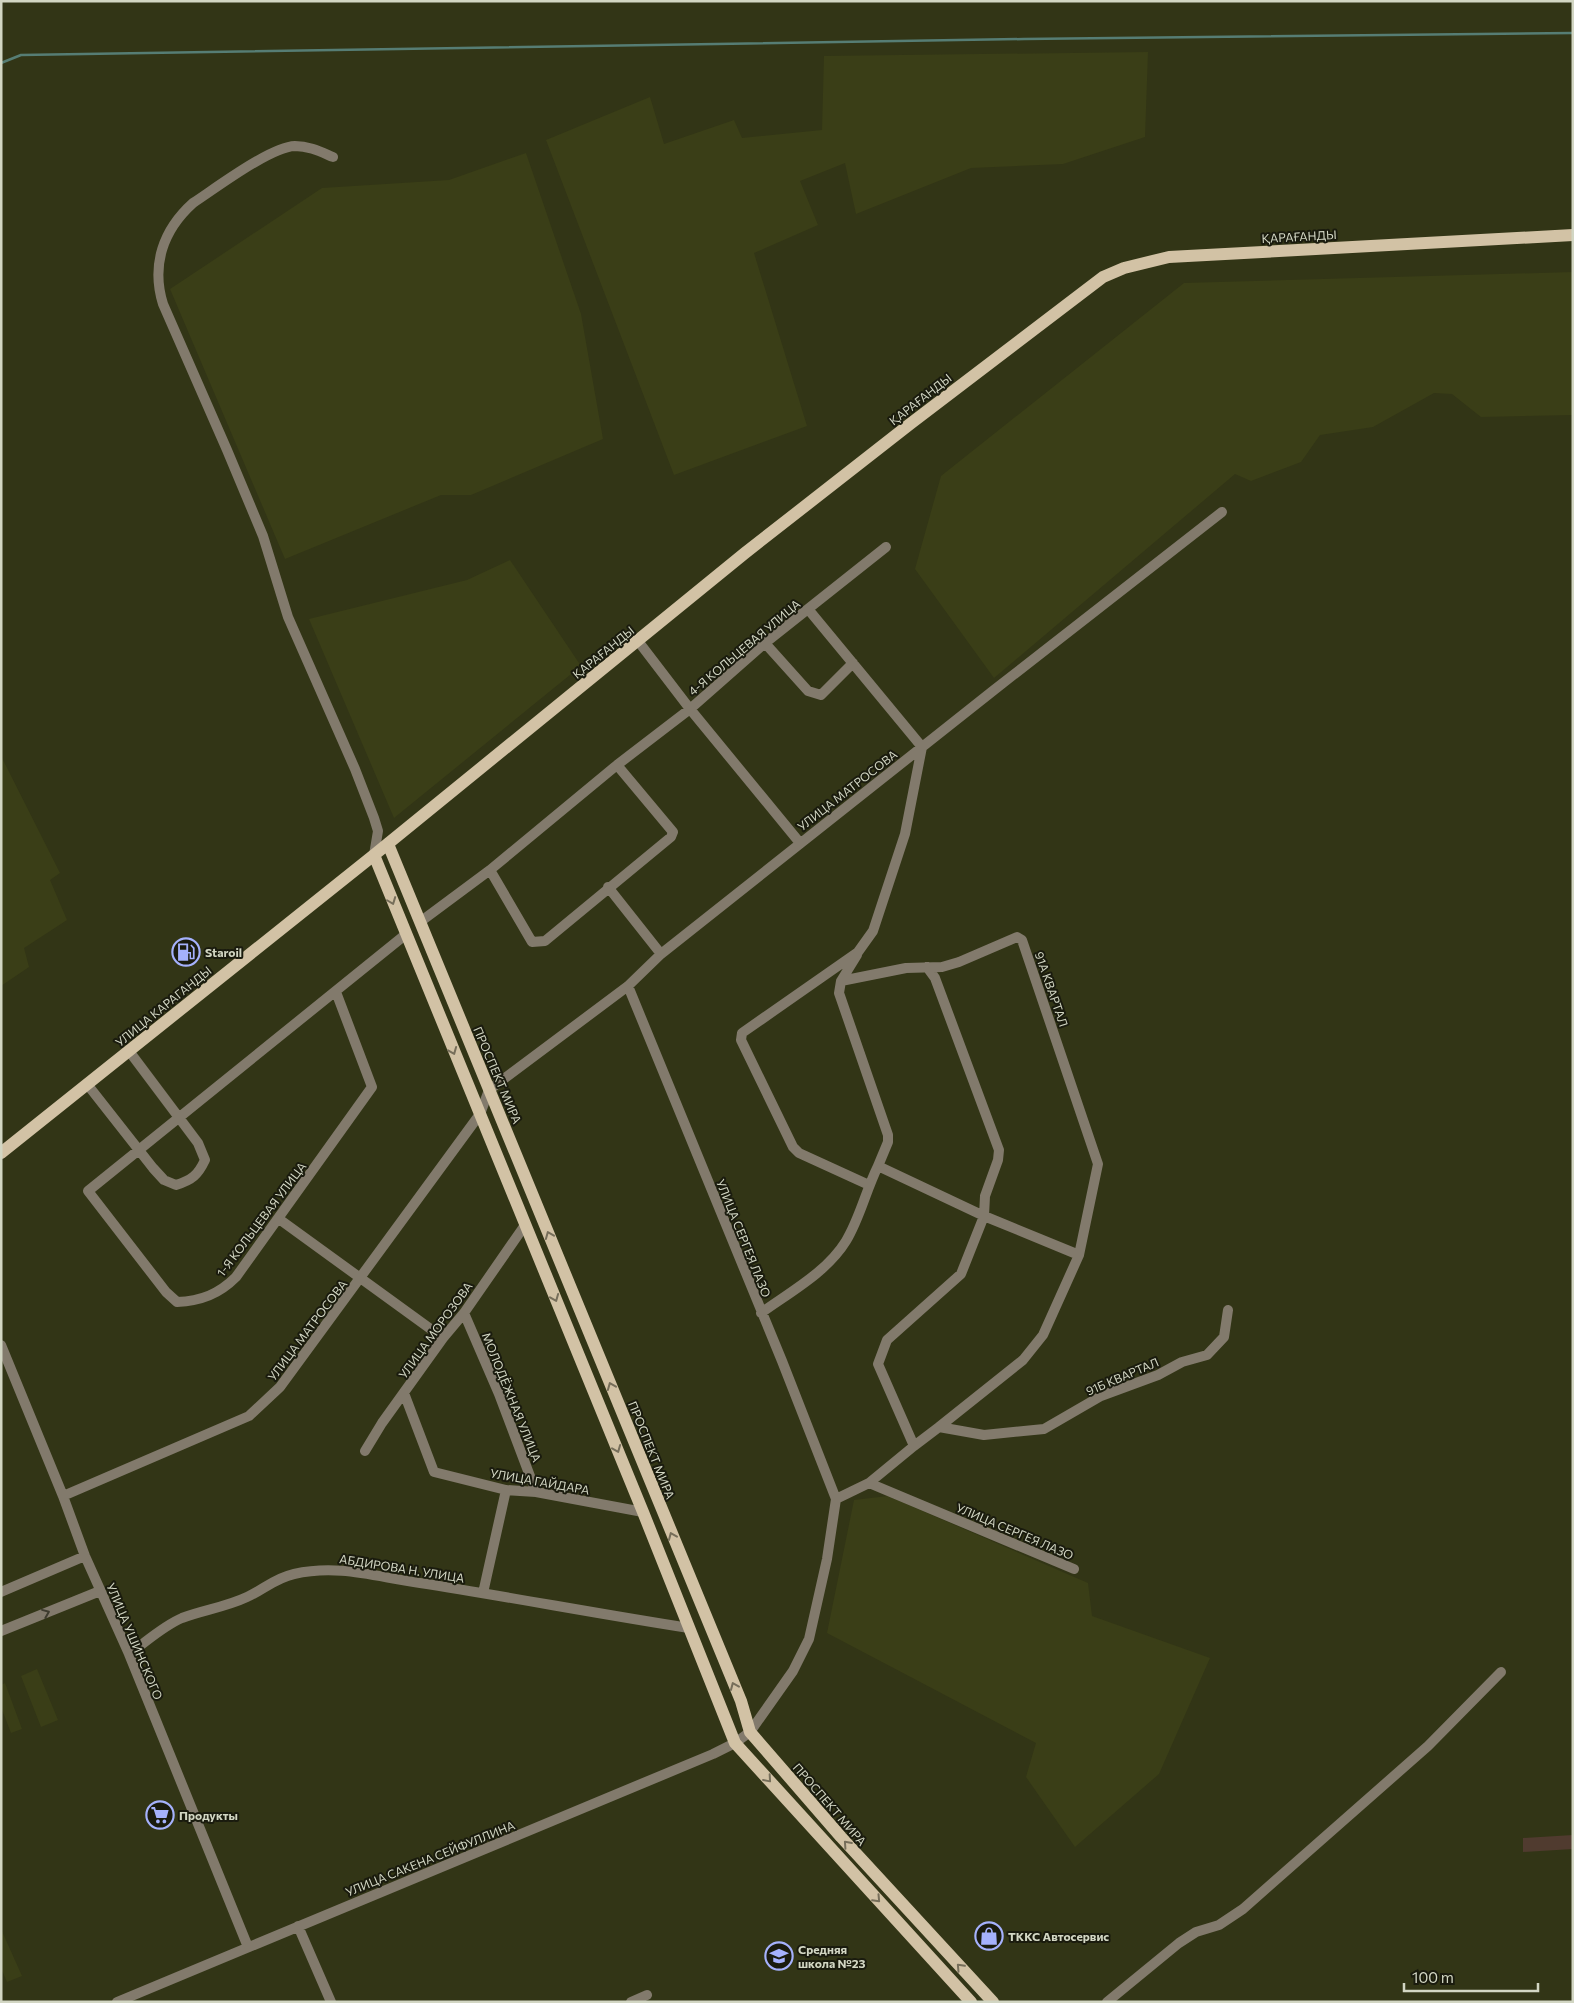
<svg xmlns="http://www.w3.org/2000/svg" width="1574" height="2003" font-family="Commissioner,sans-serif">
	<style>
		.built { fill: #3a3e17 }
		.green { fill: #503b2f }
		.lines { fill: none; stroke-linecap: round; stroke-linejoin: round }
		.stream { stroke: #567d74; stroke-width: 2.5 }
		.minor { stroke: #827a6c; stroke-width: 10 }
		.major { stroke: #d2c2a5; stroke-width: 12 }
		.oneway { stroke: #766e5a }
		.oneway2 { stroke: #3e3c2f }
		.labels { text-anchor: middle; dominant-baseline: central; stroke-width: 4; stroke-linejoin: round; paint-order: stroke }
		.street-label { font-size: 12px; fill: #d2d6c3; stroke: #1a1b0e }
		.poi-label { font-size: 12px; font-weight: bold; fill: #d2d6c3; stroke: #1a1b0e; text-anchor: start }
	</style>
	<rect width="100%" height="100%" fill="#323516"/>
	<path class="built" d="M1148 52 1145 137 1063 164 971 168 856 214 845 163 800 181 818 225 754 253 807 426 674 475 546 140 650 97 664 144 734 120 742 138 822 130 824 56Z
		M526 153 581 314 603 439 471 495H441L285 559 170 289 322 188 449 180Z
		M1573 272V415L1481 417 1452 394 1434 393 1373 427 1320 435 1301 462 1251 481 1235 474 994 678 915 569 941 476 1184 283Z
		M510 560 581 666 394 818 309 619 467 580Z
		M1 756 60 873 50 880 67 920 24 948 29 967 1 986Z
		M888 1496 1088 1583 1092 1616 1210 1658 1159 1774 1075 1847 1026 1777 1036 1743 827 1633 854 1500Z
		M37 1669 58 1720 41 1727 21 1676Z
		M5 1683 22 1729 11 1733 1 1707V1685Z
		M1 1929 22 1976 7 1982 1 1968Z"/>
	<path class="green" d="M1573 1835V1849L1523 1852V1838Z"/>
	<g class="lines">
		<path class="stream" d="M1 63 21 55 1024 39 1573 33"/>
		<path class="minor" d="M333 157C321 152 309 146 295 146 270 147 216 188 193 203 163 230 151 265 163 304L227 450 263 536 288 617 355 769 374 818 378 831 374 855
			M808 609 922 747 905 834 873 931 858 952 742 1033 741 1040 793 1147 799 1153 869 1185
			M638 641 690 709 800 843
			M765 643 808 691 821 695 853 663
			M490 870 532 942 545 941 671 837 673 832 617 765
			M608 887 661 954
			M420 922 490 870 617 765 690 709 765 643 886 547
			M857 955 841 981 839 993 888 1135V1142L878 1166
			M927 967 935 978 999 1150 998 1160 985 1196 984 1216 961 1274 887 1340 878 1364 914 1446 939 1427 984 1435 1044 1429 1101 1396 1158 1375 1182 1362 1207 1355 1224 1337 1228 1310
			M841 981 906 968 942 967 959 962 1017 937 1022 940 1098 1164 1079 1255 1043 1335 1023 1360 939 1427
			M628 986 782 1361 836 1499 869 1483 1074 1569
			M336 992 372 1087 236 1277C219 1294 201 1301 177 1302L166 1292 88 1191 405 935
			M87 1084 153 1168 164 1180 176 1185C192 1180 198 1175 205 1160L198 1143 129 1051
			M279 1219 443 1338
			M464 1313 499 1394 536 1492
			M761 1313C790 1292 827 1272 846 1241 860 1218 866 1190 878 1166L984 1216 1079 1255
			M1 1345 63 1496 85 1556 129 1654 248 1947
			M404 1393 434 1472 506 1490 536 1492 643 1512
			M365 1451 382 1423 443 1338 464 1313 525 1225
			M869 1483 914 1446
			M63 1496 249 1416 280 1387 480 1114 489 1090 628 986 661 954 994 690 1222 512
			M1 1592 85 1556
			M483 1593 506 1490
			M1 1631 100 1591
			M129 1654C146 1642 163 1626 182 1618 203 1610 226 1607 247 1597 263 1590 275 1578 294 1574 339 1564 376 1577 420 1583 510 1597 599 1614 689 1628
			M298 1926 331 2002
			M117 2002 713 1754 735 1743 750 1732 793 1671 809 1639 827 1559 836 1499
			M631 2002 647 1995
			M1107 2002 1179 1943 1196 1932 1219 1925 1243 1909 1428 1746 1501 1672"/>
		<path class="major" d="M388 844 741 1701 750 1732 841 1837 993 2002
			M374 855 643 1512 735 1743 971 2002
			M1 1153 374 855 745 553 910 424 1103 277 1124 268 1169 257 1573 235"/>
	</g>
	<defs><path id="oneway-chevron" d="M-2-3.5L2.5 0L-2 3.5" fill="none" stroke-width="1.6" stroke-linecap="round" stroke-linejoin="round" transform="scale(1.25)"/></defs>
	<g class="oneway">
		<use href="#oneway-chevron" transform="translate(392 901) rotate(69)"/>
		<use href="#oneway-chevron" transform="translate(453 1051) rotate(68)"/>
		<use href="#oneway-chevron" transform="translate(549 1235) rotate(-112)"/>
		<use href="#oneway-chevron" transform="translate(555 1298) rotate(68)"/>
		<use href="#oneway-chevron" transform="translate(611 1386) rotate(-112)"/>
		<use href="#oneway-chevron" transform="translate(617 1449) rotate(68)"/>
		<use href="#oneway-chevron" transform="translate(672 1536) rotate(-113)"/>
		<use href="#oneway-chevron" transform="translate(734 1686) rotate(-113)"/>
		<use href="#oneway-chevron" transform="translate(768 1779) rotate(49)"/>
		<use href="#oneway-chevron" transform="translate(847 1844) rotate(-132)"/>
		<use href="#oneway-chevron" transform="translate(877 1899) rotate(47)"/>
		<use href="#oneway-chevron" transform="translate(960 1967) rotate(-133)"/>
	</g>
	<use class="oneway2" href="#oneway-chevron" transform="translate(46 1613) rotate(-22)"/>
	<defs>
		<g id="fuel-ring" transform="scale(1.4375)"><circle r="9.5" fill="#1a1b0e" stroke="#a5b1fc" stroke-width="1.5"/><path d="M-5.5-6h7V0h2V4h1.3V-2.5L3-4.5l.8-.8L6-3V5H2.5V1h-1V6h-7ZM-4.2-4.7v3.2H.2V-4.7Z" fill="#a5b1fc"/></g>
		<g id="supermarket-ring" transform="scale(1.4375)"><circle r="9.5" fill="#1a1b0e" stroke="#a5b1fc" stroke-width="1.5"/><path d="M-6-5.5h2.5l.6 2H6L4.5 2H-2.5L-4.4-4H-6ZM-1.5 3.2a1.3 1.3 0 1 0 .1 0ZM3 3.2a1.3 1.3 0 1 0 .1 0Z" fill="#a5b1fc"/></g>
		<g id="shop-ring" transform="scale(1.4375)"><circle r="9.5" fill="#1a1b0e" stroke="#a5b1fc" stroke-width="1.5"/><path d="M-5-2.5h2.3a2.7 3.5 0 0 1 5.4 0H5L5.5 6h-11ZM-1.5-2.5h3a1.5 2.3 0 0 0-3 0Z" fill="#a5b1fc"/></g>
		<g id="school-ring" transform="scale(1.4375)"><circle r="9.5" fill="#1a1b0e" stroke="#a5b1fc" stroke-width="1.5"/><path d="M0-5L7-2L0 1L-7-2ZM-4 1L0 2.5L4 1V4Q0 6-4 4Z" fill="#a5b1fc"/></g>
	</defs>
	<g fill-rule="evenodd">
		<use href="#fuel-ring" x="186" y="952"/>
		<use href="#supermarket-ring" x="160" y="1815"/>
		<use href="#shop-ring" x="989" y="1936"/>
		<use href="#school-ring" x="779" y="1956"/>
	</g>
	<g class="labels">
		<g class="street-label">
			<text transform="translate(1299 236) rotate(-3)">ҚАРАҒАНДЫ</text>
			<text transform="translate(920 399) rotate(-38)">ҚАРАҒАНДЫ</text>
			<text transform="translate(744 647) rotate(-40)">4-Я КОЛЬЦЕВАЯ УЛИЦА</text>
			<text transform="translate(603 652) rotate(-39)">ҚАРАҒАНДЫ</text>
			<text transform="translate(847 790) rotate(-38)">УЛИЦА МАТРОСОВА</text>
			<text transform="translate(1052 989) rotate(71)">91А КВАРТАЛ</text>
			<text transform="translate(163 1006) rotate(-39)">УЛИЦА КАРАГАНДЫ</text>
			<text transform="translate(498 1075) rotate(67)">ПРОСПЕКТ МИРА</text>
			<text transform="translate(261 1219) rotate(-53)">1-Я КОЛЬЦЕВАЯ УЛИЦА</text>
			<text transform="translate(744 1238) rotate(68)">УЛИЦА СЕРГЕЯ ЛАЗО</text>
			<text transform="translate(307 1330) rotate(-53)">УЛИЦА МАТРОСОВА</text>
			<text transform="translate(435 1330) rotate(-54)">УЛИЦА МОРОЗОВА</text>
			<text transform="translate(1122 1376) rotate(-23)">91Б КВАРТАЛ</text>
			<text transform="translate(512 1397) rotate(68)">МОЛОДЁЖНАЯ УЛИЦА</text>
			<text transform="translate(652 1450) rotate(68)">ПРОСПЕКТ МИРА</text>
			<text transform="translate(540 1481) rotate(10)">УЛИЦА ГАЙДАРА</text>
			<text transform="translate(1015 1531) rotate(23)">УЛИЦА СЕРГЕЯ ЛАЗО</text>
			<text transform="translate(402 1568) rotate(9)">АБДИРОВА Н. УЛИЦА</text>
			<text transform="translate(135 1641) rotate(67)">УЛИЦА УШИНСКОГО</text>
			<text transform="translate(830 1804) rotate(49)">ПРОСПЕКТ МИРА</text>
			<text transform="translate(430 1858) rotate(-22)">УЛИЦА САКЕНА СЕЙФУЛЛИНА</text>
		</g>
		<g class="poi-label">
			<text x="205" y="952">Staroil</text>
			<text x="179" y="1815">Продукты</text>
			<text x="1008" y="1936">ТККС Автосервис</text>
			<text x="798" y="1949">Средняя<tspan x="798" dy="14">школа №23</tspan></text>
		</g>
	</g>
	<rect width="1574" height="2003" fill="none" stroke="#d2d6c3" stroke-width="5"/>
	<path d="M1404 1983v8h134v-8" fill="none" stroke="#d2d6c3" stroke-width="2.5"/>
	<text x="1412" y="1983" font-size="15" fill="#d2d6c3" stroke="#1a1b0e" stroke-width="4" paint-order="stroke">100 m</text>
</svg>
